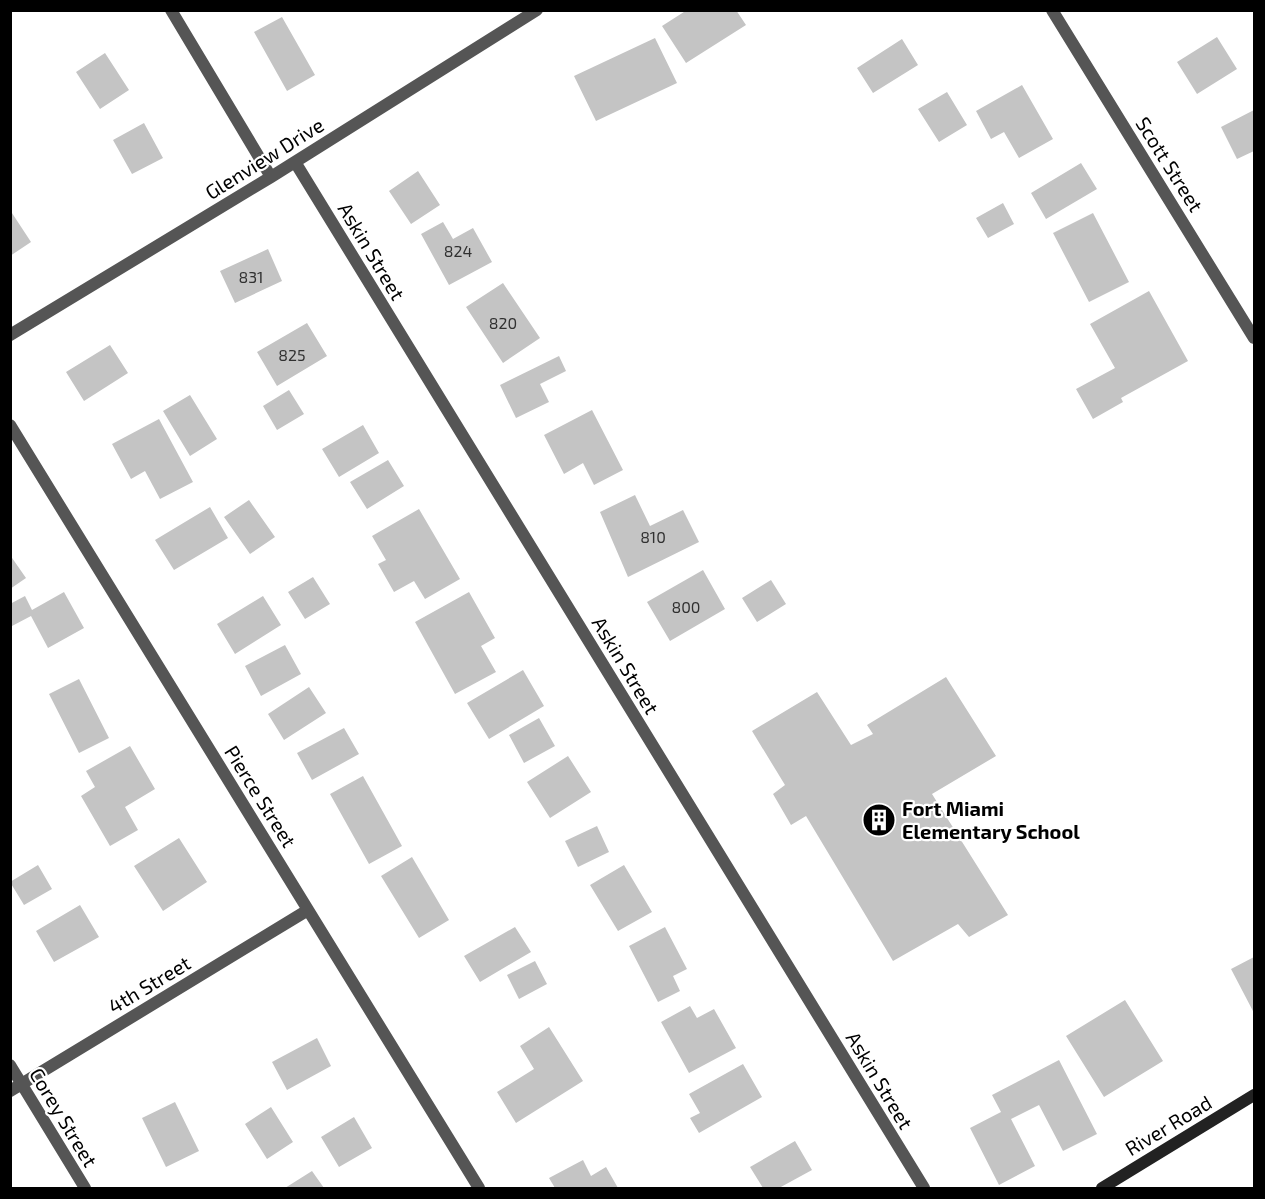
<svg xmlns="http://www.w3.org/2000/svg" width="1265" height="1199" font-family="'Exo 2',sans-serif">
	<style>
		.building { fill: #c4c4c4 }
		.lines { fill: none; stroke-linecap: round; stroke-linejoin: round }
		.street { stroke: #555; stroke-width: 12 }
		.secondary { stroke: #222; stroke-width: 12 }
		.labels { text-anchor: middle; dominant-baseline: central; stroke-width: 4.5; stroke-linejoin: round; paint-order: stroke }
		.number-label { font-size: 16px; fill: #313131 }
		.street-label { font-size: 20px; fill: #000; stroke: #fff }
		.poi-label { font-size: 20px; font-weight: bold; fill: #000; stroke: #fff; text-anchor: start }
	</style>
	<rect width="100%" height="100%" fill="#fff"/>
	<path class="building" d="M687 10H736L746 25 686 63 662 26Z
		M282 17 315 75 287 91 254 32Z
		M1217 37 1237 69 1197 94 1177 62Z
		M655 38 677 83 596 121 574 76Z
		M902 39 918 65 873 93 857 68Z
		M105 53 129 90 100 109 76 72Z
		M1022 85 1053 139 1019 158 1004 132 991 139 976 111Z
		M947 92 967 125 939 142 918 109Z
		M1254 110V151L1237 159 1221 127Z
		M144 123 163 158 132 174 113 140Z
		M1081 163 1097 189 1046 219 1031 193Z
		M418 171 440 205 411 224 389 191Z
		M1003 203 1014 224 988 238 976 218Z
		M10 210 31 242 10 256Z
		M1093 213 1129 282 1089 302 1053 233Z
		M443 222 453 239 473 228 492 262 449 285 421 234Z
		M268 249 282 281 235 303 220 271Z
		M503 283 540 338 503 363 466 307Z
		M1149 291 1188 361 1121 398 1123 402 1093 419 1076 389 1115 368 1090 324Z
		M307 323 327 356 277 386 257 352Z
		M110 345 128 373 84 401 66 372Z
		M559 356 566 371 540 384 549 402 516 418 500 385Z
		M289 390 304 414 277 430 263 406Z
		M190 395 217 439 190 456 163 411Z
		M592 410 623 470 594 485 583 463 564 474 544 435Z
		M159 419 193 482 160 499 145 471 131 479 112 444Z
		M363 425 379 453 339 477 322 449Z
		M388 460 404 486 367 509 350 482Z
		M635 495 650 526 683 510 699 542 628 577 600 512Z
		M249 500 275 537 250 554 224 517Z
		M210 507 228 538 174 570 155 540Z
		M419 509 460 579 425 599 414 581 394 592 378 564 386 560 372 536Z
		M10 555 26 578 10 589Z
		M703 570 725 609 670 641 647 602Z
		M313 577 330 604 305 619 288 592Z
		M771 580 786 604 757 622 742 598Z
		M64 592 84 628 48 648 31 616 12 626 10 604 25 596 32 610Z
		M469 592 495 638 481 646 496 672 455 694 415 622Z
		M263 596 281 625 235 654 217 624Z
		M285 645 301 674 261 696 245 666Z
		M523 670 544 706 489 739 467 703Z
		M946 677 996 756 932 794 1008 915 969 937 958 924 893 961 806 816 791 825 773 794 785 785 752 731 817 692 851 745 873 734 867 725Z
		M79 679 109 738 79 753 49 694Z
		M309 687 326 713 284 740 268 714Z
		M539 718 555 746 524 763 509 735Z
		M344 728 359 754 312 780 297 753Z
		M130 746 155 789 125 807 138 830 110 846 81 796 95 787 86 771Z
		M568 756 591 792 550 818 527 782Z
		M363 776 402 846 369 864 330 794Z
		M597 826 609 852 578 867 565 841Z
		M179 838 207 882 163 911 134 866Z
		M412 857 449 920 419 938 381 876Z
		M38 865 52 889 24 905 10 882Z
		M624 865 652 912 618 931 590 885Z
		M80 905 99 937 54 962 36 931Z
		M515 927 531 952 480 982 464 956Z
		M665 927 687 969 673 976 680 991 658 1002 629 946Z
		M1254 957V1013L1231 969Z
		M535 961 547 984 519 999 507 975Z
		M1125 1000 1163 1061 1104 1097 1066 1036Z
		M690 1006 697 1018 714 1009 736 1048 689 1073 661 1022Z
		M549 1027 583 1081 516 1123 497 1092 534 1069 520 1046Z
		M317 1038 331 1066 287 1090 272 1062Z
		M1059 1060 1097 1134 1063 1151 1039 1105 1011 1119 1035 1166 999 1185 970 1128 1001 1112 992 1095Z
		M743 1064 762 1097 699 1133 690 1118 700 1113 689 1094Z
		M175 1102 199 1151 166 1167 142 1118Z
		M271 1107 293 1142 267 1159 245 1124Z
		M354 1117 372 1148 339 1167 321 1137Z
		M795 1141 812 1170 779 1188H763L750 1167Z
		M583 1160 591 1176 606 1167 618 1188H555L549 1178Z
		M312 1171 324 1188H285Z"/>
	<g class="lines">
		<path class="street" d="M171 10 271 177
			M1052 10 1254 338
			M295 162 924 1188
			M10 335 271 177 537 10
			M10 425 479 1188
			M10 1065 85 1188
			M10 1091 308 910"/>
		<path class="secondary" d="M1102 1188 1254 1095"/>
	</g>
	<defs>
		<g id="building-disc" transform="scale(1.725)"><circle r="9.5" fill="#000" stroke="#fff"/><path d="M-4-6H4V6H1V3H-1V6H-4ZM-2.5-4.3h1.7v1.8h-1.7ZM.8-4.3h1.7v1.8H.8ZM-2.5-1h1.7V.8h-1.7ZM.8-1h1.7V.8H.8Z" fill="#fff"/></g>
	</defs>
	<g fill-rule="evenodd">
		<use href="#building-disc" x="879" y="820"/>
	</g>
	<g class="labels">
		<g class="number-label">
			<text x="458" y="250">824</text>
			<text x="251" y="276">831</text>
			<text x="503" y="322">820</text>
			<text x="292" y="354">825</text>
			<text x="653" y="536">810</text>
			<text x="686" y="606">800</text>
		</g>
		<g class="street-label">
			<text transform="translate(264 158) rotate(-32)">Glenview Drive</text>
			<text transform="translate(1170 164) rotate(58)">Scott Street</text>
			<text transform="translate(372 251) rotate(59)">Askin Street</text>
			<text transform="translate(626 665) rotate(59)">Askin Street</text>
			<text transform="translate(261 796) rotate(58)">Pierce Street</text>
			<text transform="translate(149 984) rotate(-31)">4th Street</text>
			<text transform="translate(880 1080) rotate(59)">Askin Street</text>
			<text transform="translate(64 1117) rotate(59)">Corey Street</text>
			<text transform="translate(1168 1125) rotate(-31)">River Road</text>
		</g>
		<g class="poi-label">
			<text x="902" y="808">Fort Miami<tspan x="902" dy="23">Elementary School</tspan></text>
		</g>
	</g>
	<rect width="1265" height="1199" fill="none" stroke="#000000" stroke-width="24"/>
</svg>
